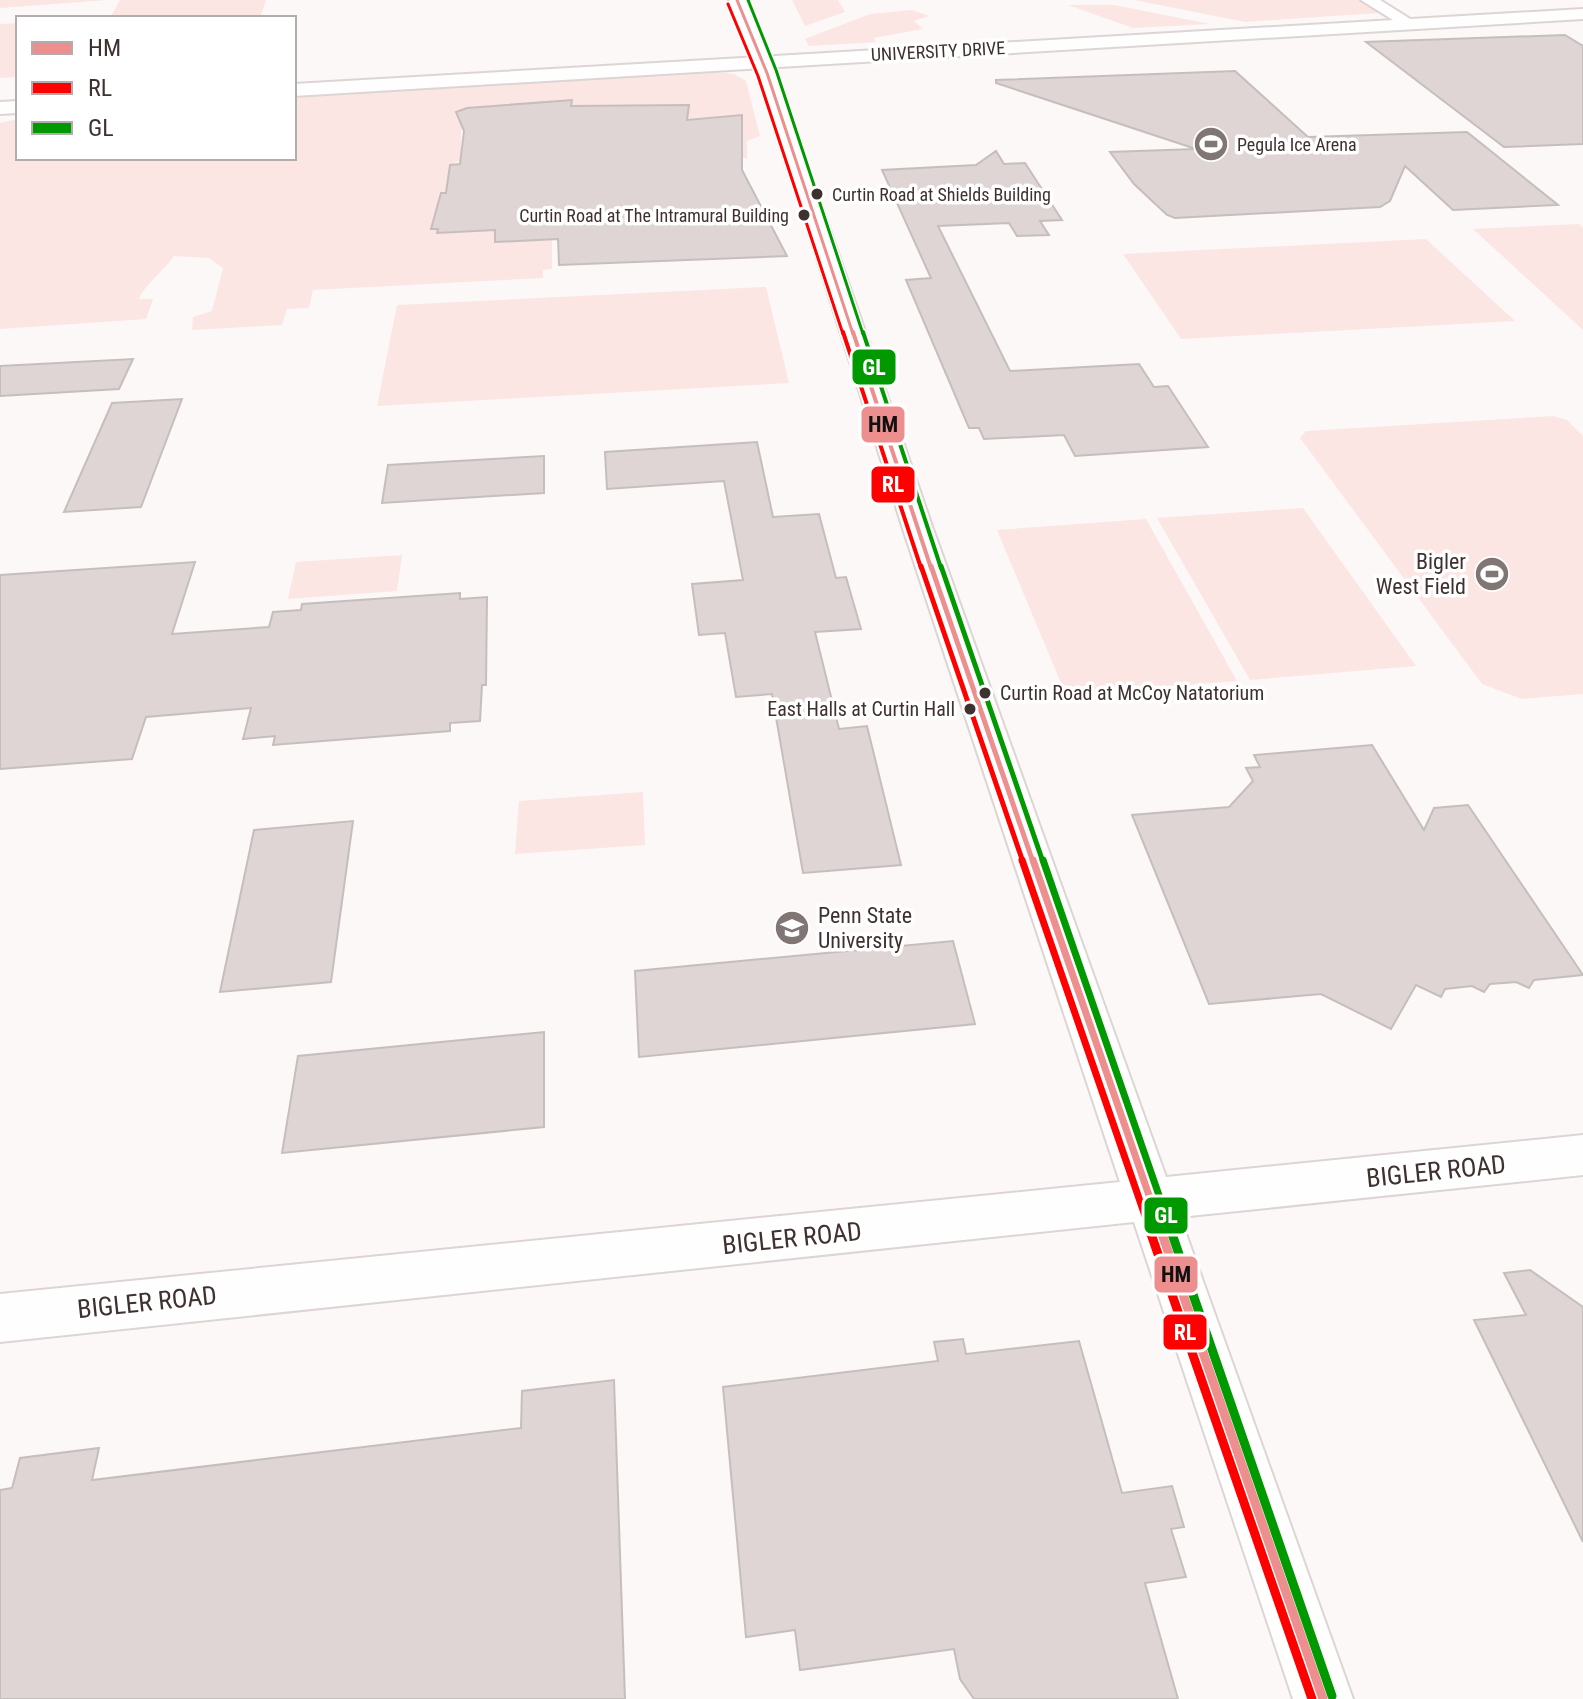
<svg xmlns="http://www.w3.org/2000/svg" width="1583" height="1699" font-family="'Roboto Condensed',sans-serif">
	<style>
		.green { fill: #fbe6e3 }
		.building { fill: #ded5d4; stroke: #c6bebd; stroke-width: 2 }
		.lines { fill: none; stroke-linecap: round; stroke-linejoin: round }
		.street-casing { stroke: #ddd5d4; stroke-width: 4 }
		.secondary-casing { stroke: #ddd5d4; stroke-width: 4 }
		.street { fill: #fffefe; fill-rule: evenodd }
		.secondary { fill: #fffefe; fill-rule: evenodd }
		.bus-1-far4-casing { stroke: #fff; stroke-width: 6 }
		.bus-1-far3-casing { stroke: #fff; stroke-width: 8 }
		.bus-1-far2-casing { stroke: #fff; stroke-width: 10 }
		.bus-1-far1-casing { stroke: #fff; stroke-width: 13 }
		.bus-1-casing { stroke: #fff; stroke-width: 15 }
		.bus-2-far4-casing { stroke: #fff; stroke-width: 6 }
		.bus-2-far3-casing { stroke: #fff; stroke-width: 8 }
		.bus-2-far2-casing { stroke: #fff; stroke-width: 10 }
		.bus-2-far1-casing { stroke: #fff; stroke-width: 13 }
		.bus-2-casing { stroke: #fff; stroke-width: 15 }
		.bus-3-far4-casing { stroke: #fff; stroke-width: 6 }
		.bus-3-far3-casing { stroke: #fff; stroke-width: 8 }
		.bus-3-far2-casing { stroke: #fff; stroke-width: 10 }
		.bus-3-far1-casing { stroke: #fff; stroke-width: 13 }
		.bus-3-casing { stroke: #fff; stroke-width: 15 }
		.bus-1-far4 { stroke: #ec8f8e; stroke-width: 3 }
		.bus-1-far3 { stroke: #ec8f8e; stroke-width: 4 }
		.bus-1-far2 { stroke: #ec8f8e; stroke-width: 5 }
		.bus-1-far1 { stroke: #ec8f8e; stroke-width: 7 }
		.bus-1 { stroke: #ec8f8e; stroke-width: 9 }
		.bus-2-far4 { stroke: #f00; stroke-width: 3 }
		.bus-2-far3 { stroke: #f00; stroke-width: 4 }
		.bus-2-far2 { stroke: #f00; stroke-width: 5 }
		.bus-2-far1 { stroke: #f00; stroke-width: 7 }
		.bus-2 { stroke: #f00; stroke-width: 9 }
		.bus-3-far4 { stroke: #090; stroke-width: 3 }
		.bus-3-far3 { stroke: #090; stroke-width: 4 }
		.bus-3-far2 { stroke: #090; stroke-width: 5 }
		.bus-3-far1 { stroke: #090; stroke-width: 7 }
		.bus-3 { stroke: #090; stroke-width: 9 }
		.bus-dot { fill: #3e312f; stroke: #fff; stroke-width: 3 }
		.labels { text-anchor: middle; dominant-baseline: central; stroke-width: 7; stroke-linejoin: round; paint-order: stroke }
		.far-street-label { font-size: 18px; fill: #3e312f; stroke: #fff }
		.far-poi-label { font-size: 18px; fill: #3e312f; stroke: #fff; text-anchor: start }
		.far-bus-label { font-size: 18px; fill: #3e312f; stroke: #fff; text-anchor: start }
		.bus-label { font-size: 20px; fill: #3e312f; stroke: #fff; text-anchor: start }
		.poi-label { font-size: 22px; fill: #3e312f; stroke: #fff; text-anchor: end }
		.near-street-label { font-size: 26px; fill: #3e312f; stroke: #fff }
		.line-badge { stroke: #fff; stroke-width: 3 }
		.badge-label { font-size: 22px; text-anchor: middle; font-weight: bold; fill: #fff }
		.pale-badge-label { font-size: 22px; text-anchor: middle; font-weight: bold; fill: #111 }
	</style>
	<rect width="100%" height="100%" fill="#fcf8f8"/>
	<path class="green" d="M0 0H108L0 8Z
		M120 0H266L260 18H110Z
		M792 0H838L845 12 805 26Z
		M1134 0H1359L1379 13 1245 22Z
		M1068 5H1114L1210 24 1133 28Z
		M912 10 929 16 914 21 923 29 874 38 876 42 809 46 805 39 870 14Z
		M18 23V77L0 78V24Z
		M702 71 734 74 746 81 760 136 747 141V158H742V115L688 119V105L577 106 461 123V160L450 165 446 193H441L437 232 495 230V242L552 239V269L543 270V278L313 290 309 308 287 309 282 325 192 330 193 317 212 311 223 268 209 258 174 256C168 266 142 288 139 299H153L146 319 0 329V123L18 119V158H294V97Z
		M1579 224 1583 228V330L1473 229Z
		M1426 239 1515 321 1181 339 1123 254Z
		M766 287 789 383 377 406 397 305Z
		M1553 416 1567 420 1583 436V694L1522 699 1482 684 1300 438 1306 431Z
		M1303 508 1416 666 1250 680 1157 518Z
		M1146 519 1237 681 1066 695 997 530Z
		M402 555 397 591 288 599 296 562Z
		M643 792 645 845 515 854 519 801Z"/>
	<path class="building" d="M1565 35 1583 46V144L1504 147 1366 42Z
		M1235 71 1308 137 1467 132 1558 205 1453 210 1405 166 1390 201 1380 207 1175 218 1167 215 1134 184 1110 152 1196 149 996 83V80Z
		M572 100 571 106 689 105 687 120 742 115V170L787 256 559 265 558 239 495 242V230L437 233 438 229H431L441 193H446L450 165 460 164 464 131 456 112 467 108Z
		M996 151 1004 164 1025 163 1062 220 1040 221 1049 235 1017 236 1009 223 938 226 1010 371 1139 364 1154 387 1168 386 1208 447 1075 456 1064 435 984 439 979 428H969L906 280 931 278 882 170 976 165Z
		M133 359 119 389 0 396V366Z
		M182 399 141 507 64 512 112 403Z
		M757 442 773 517 819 514 836 578 846 577 861 629 815 632 839 729 867 726 901 865 803 873 772 694 736 697 725 633 699 635 692 584 743 580 724 481 607 489 605 452Z
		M544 456V493L382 503 388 465Z
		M195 562 172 634 269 627 273 612 301 610 302 604 460 593V599L487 597 486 685H482L480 721 450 723V731L273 745 275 736 243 739 251 708 146 717 132 759 0 769V575Z
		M1372 745 1424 830 1434 808 1468 805 1583 975 1534 980 1529 988 1516 982 1490 984 1484 992 1472 986 1445 989 1441 997 1416 985 1391 1029 1321 994 1209 1004 1132 815 1229 807 1253 781 1246 768 1260 767 1254 755Z
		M353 821 331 982 220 992 254 830Z
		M953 941 975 1024 639 1057 635 971Z
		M544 1032V1127L282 1153 298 1056Z
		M1530 1270 1583 1307V1542L1474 1320 1526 1315 1504 1273Z
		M963 1339 966 1354 1079 1341 1122 1493 1172 1486 1184 1527 1171 1529 1186 1577 1145 1583 1178 1699H974L960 1679 954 1649 800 1670 795 1630 746 1637 723 1387 938 1361 934 1342Z
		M614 1380 625 1699H0V1490L12 1488 20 1458 99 1448 92 1480 521 1428 522 1391Z"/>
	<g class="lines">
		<g class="street-casing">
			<path id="street" d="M729 0H745L776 73 933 529 1166 1177 1583 1135V1175L1180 1217 1353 1699H1293L1134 1222 0 1342V1294L1120 1182 903 529 758 73Z
				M1361 0H1380L1415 22 1401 25Z"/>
		</g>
		<g class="secondary-casing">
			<path id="secondary" d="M1583 9V19L294 96V84Z
				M18 101V113L0 114V102Z"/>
		</g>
		<use href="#street" class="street"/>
		<use href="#secondary" class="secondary"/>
		<g class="bus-1-far4-casing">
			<path id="bus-1-far4" d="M737 0 767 73 853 334"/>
		</g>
		<g class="bus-1-far3-casing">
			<path id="bus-1-far3" d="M853 332 931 568"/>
		</g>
		<g class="bus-1-far2-casing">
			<path id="bus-1-far2" d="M931 566 1033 862"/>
		</g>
		<g class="bus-1-far1-casing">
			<path id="bus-1-far1" d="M1033 860 1162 1233"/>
		</g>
		<g class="bus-1-casing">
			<path id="bus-1" d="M1161 1231 1323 1699"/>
		</g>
		<g class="bus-2-far4-casing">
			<path id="bus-2-far4" d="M728 4 758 76 843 334"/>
		</g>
		<g class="bus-2-far3-casing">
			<path id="bus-2-far3" d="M843 332 921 568"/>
		</g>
		<g class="bus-2-far2-casing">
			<path id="bus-2-far2" d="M921 566 1023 862"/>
		</g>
		<g class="bus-2-far1-casing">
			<path id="bus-2-far1" d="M1022 860 1151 1233"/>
		</g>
		<g class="bus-2-casing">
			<path id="bus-2" d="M1150 1231 1312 1699"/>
		</g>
		<g class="bus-3-far4-casing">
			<path id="bus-3-far4" d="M748 0 776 70 863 334"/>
		</g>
		<g class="bus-3-far3-casing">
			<path id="bus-3-far3" d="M863 332 941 568"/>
		</g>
		<g class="bus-3-far2-casing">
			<path id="bus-3-far2" d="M941 566 1043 862"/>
		</g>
		<g class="bus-3-far1-casing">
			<path id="bus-3-far1" d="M1043 860 1172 1233"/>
		</g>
		<g class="bus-3-casing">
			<path id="bus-3" d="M1171 1231 1332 1696"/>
		</g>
		<use href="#bus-1-far4" class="bus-1-far4"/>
		<use href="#bus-1-far3" class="bus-1-far3"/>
		<use href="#bus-1-far2" class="bus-1-far2"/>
		<use href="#bus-1-far1" class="bus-1-far1"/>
		<use href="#bus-1" class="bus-1"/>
		<use href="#bus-2-far4" class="bus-2-far4"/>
		<use href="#bus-2-far3" class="bus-2-far3"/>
		<use href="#bus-2-far2" class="bus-2-far2"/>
		<use href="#bus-2-far1" class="bus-2-far1"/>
		<use href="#bus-2" class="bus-2"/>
		<use href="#bus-3-far4" class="bus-3-far4"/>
		<use href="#bus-3-far3" class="bus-3-far3"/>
		<use href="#bus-3-far2" class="bus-3-far2"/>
		<use href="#bus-3-far1" class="bus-3-far1"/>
		<use href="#bus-3" class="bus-3"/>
	</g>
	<defs>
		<g id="stadium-disc" transform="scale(1.8)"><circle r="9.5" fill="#807775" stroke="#fff"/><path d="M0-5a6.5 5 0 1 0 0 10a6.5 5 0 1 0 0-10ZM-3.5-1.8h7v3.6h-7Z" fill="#fff"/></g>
		<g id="university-disc" transform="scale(1.8)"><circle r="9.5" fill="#807775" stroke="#fff"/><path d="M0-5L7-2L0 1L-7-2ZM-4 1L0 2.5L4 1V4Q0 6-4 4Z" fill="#fff"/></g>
	</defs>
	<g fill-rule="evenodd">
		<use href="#stadium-disc" x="1211" y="144"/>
		<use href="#stadium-disc" x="1492" y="574"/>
		<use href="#university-disc" x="792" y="928"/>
	</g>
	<g class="bus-dot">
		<circle cx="817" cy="194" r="7"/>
		<circle cx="804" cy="215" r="7"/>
		<circle cx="985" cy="693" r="7"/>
		<circle cx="970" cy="709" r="7"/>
	</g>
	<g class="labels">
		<g class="far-street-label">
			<text transform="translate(938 51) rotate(-3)">UNIVERSITY DRIVE</text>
		</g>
		<g class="far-poi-label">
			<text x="1237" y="144">Pegula Ice Arena</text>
		</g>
		<g class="far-bus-label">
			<text x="832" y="194">Curtin Road at Shields Building</text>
			<text x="789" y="215" text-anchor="end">Curtin Road at The Intramural Building</text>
		</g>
		<g class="bus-label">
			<text x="1000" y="693">Curtin Road at McCoy Natatorium</text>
			<text x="955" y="709" text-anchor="end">East Halls at Curtin Hall</text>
		</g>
		<g class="poi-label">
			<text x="1466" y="561">Bigler<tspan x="1466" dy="25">West Field</tspan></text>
			<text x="818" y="915" text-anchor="start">Penn State<tspan x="818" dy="25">University</tspan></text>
		</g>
		<g class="near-street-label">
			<text transform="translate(1436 1171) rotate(-6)">BIGLER ROAD</text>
			<text transform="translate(792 1238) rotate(-6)">BIGLER ROAD</text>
			<text transform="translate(147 1302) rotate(-6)">BIGLER ROAD</text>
		</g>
	</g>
	<g class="line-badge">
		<rect x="851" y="348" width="46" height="38" rx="8" fill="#090"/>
		<rect x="860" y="405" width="46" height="39" rx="8" fill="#ec8f8e"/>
		<rect x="870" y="465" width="46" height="39" rx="8" fill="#f00"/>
		<rect x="1143" y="1196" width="46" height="39" rx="8" fill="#090"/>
		<rect x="1153" y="1255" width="46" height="39" rx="8" fill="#ec8f8e"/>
		<rect x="1162" y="1313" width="46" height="38" rx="8" fill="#f00"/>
	</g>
	<g class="badge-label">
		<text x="874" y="375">GL</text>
		<text x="893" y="492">RL</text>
		<text x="1166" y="1223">GL</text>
		<text x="1185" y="1340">RL</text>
	</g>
	<g class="pale-badge-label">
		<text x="883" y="432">HM</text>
		<text x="1176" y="1282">HM</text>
	</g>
	<rect x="16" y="16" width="280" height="144" fill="#ffffff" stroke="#b2adac" stroke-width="2"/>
	<rect x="32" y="42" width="40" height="12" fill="#ec8f8e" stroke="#b2adac" stroke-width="2"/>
	<text x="88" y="56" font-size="24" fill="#3e312f">HM</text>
	<rect x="32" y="82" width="40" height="12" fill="#ff0000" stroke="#b2adac" stroke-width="2"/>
	<text x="88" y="96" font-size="24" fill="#3e312f">RL</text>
	<rect x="32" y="122" width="40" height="12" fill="#009900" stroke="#b2adac" stroke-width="2"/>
	<text x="88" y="136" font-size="24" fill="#3e312f">GL</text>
</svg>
